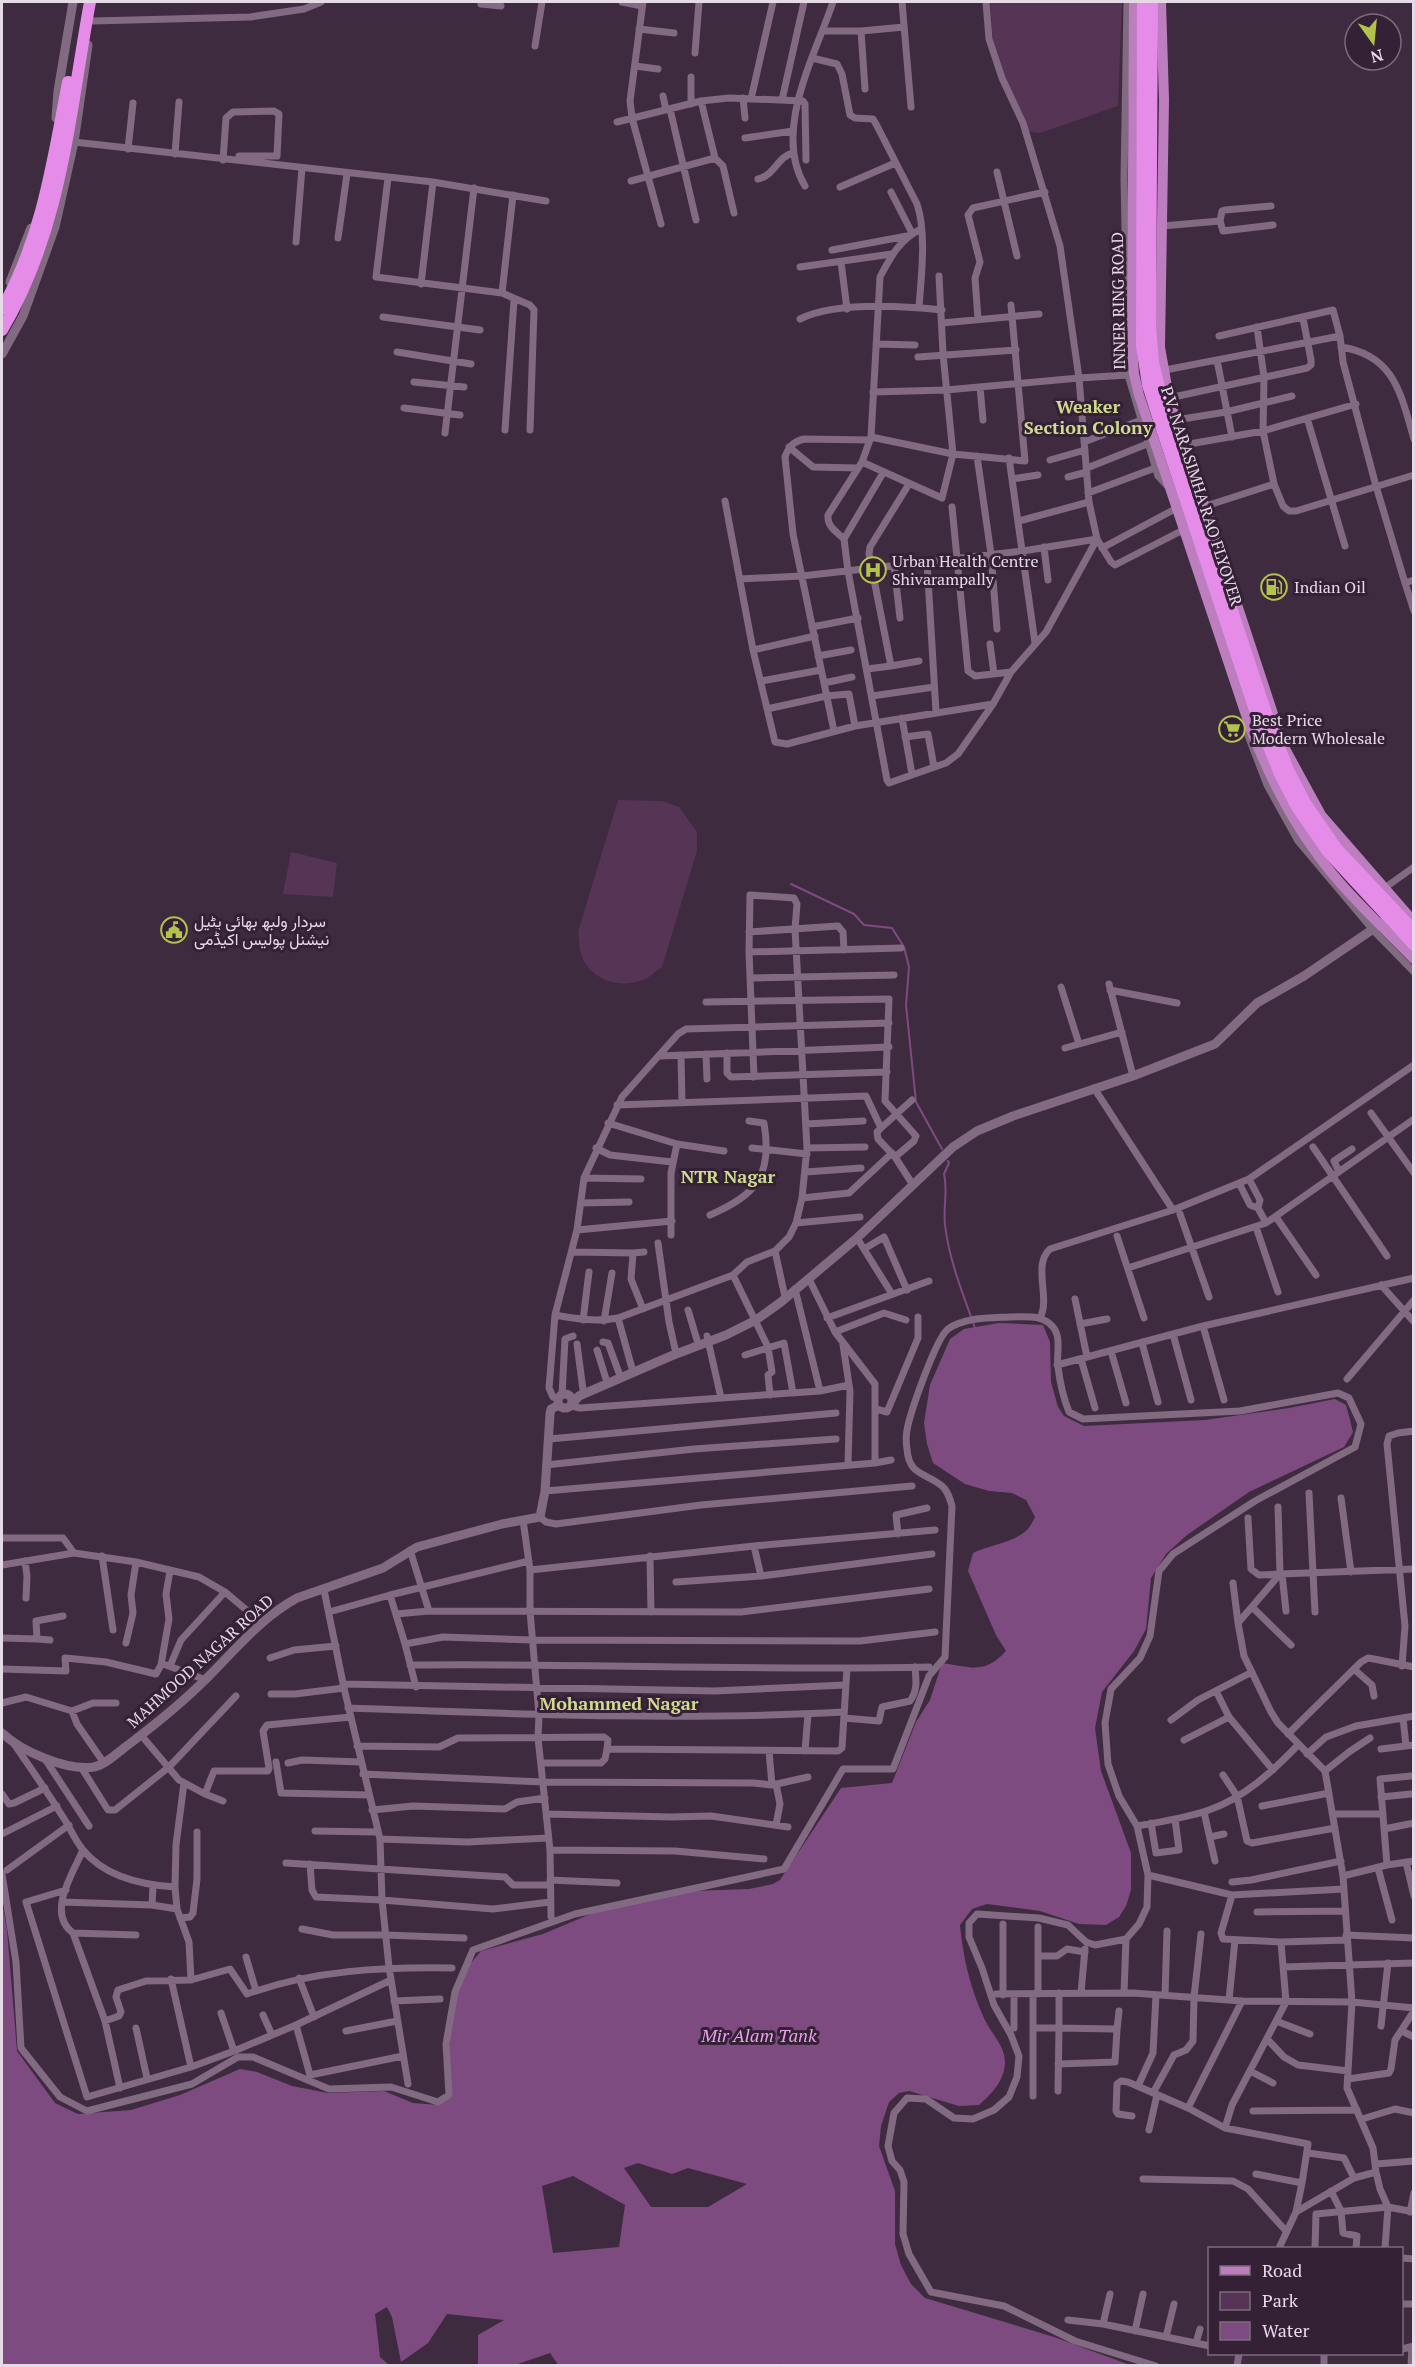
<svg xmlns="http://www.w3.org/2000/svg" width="1415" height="2367" font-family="'PT Serif',Vazirmatn,serif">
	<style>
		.green { fill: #553456 }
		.water { fill: #7d4b7f; fill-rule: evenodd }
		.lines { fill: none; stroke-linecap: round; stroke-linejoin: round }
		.stream { stroke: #7d4b7f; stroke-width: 2 }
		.street { stroke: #816a82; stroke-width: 7 }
		.secondary { stroke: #816a82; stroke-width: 9 }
		.primary { stroke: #bd7ebf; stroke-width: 10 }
		.highway { stroke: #e58be8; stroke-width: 12 }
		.labels { text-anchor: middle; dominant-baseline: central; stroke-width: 6; stroke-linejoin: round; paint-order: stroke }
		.street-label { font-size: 16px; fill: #e7dae7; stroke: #342135 }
		.poi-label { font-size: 16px; fill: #e7dae7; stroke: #342135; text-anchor: start }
		.neighbourhood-label { font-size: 18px; font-weight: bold; fill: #cfdb8e; stroke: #342135 }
		.water-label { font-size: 18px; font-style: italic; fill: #eaa1ec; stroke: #342135 }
	</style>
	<rect width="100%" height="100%" fill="#3f2b3f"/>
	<path class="green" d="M990 2H1122L1118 106 1040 133 1026 131 994 54Z
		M618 800 662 801 679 807 697 832V851L662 967C657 970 652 975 647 978 622 991 586 980 580 950 579 944 579 938 578 932Z
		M291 852 337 863 333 897 283 894Z"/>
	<path class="water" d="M999 1323 1043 1325 1050 1342 1051 1382 1058 1407 1064 1416 1084 1426 1205 1420 1289 1408 1335 1399 1346 1405 1353 1432 1344 1447 1249 1492 1187 1535 1166 1554 1151 1578 1146 1629 1134 1651 1102 1692 1095 1728 1101 1771 1131 1853V1890L1126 1906 1119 1917 1106 1925 1079 1924 1040 1911 987 1904 972 1909 960 1925C963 1957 970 1988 984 2018 991 2034 1005 2045 1005 2063 1004 2082 991 2094 979 2105L959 2106 909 2091 899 2093 889 2102 881 2126 879 2146 895 2191V2244L901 2265 911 2284 925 2298 1054 2337 1130 2365 782 2366 781 2363 779 2366H559L550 2353 515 2365H478V2335L504 2320 447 2314 428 2343 401 2362 392 2317 387 2307 375 2314 380 2357 389 2365H2V1902L7 1930 17 2051 55 2103 78 2114 131 2110 180 2095 240 2069 257 2072 292 2086 328 2093 384 2091 413 2103 439 2105 452 2097 449 2048 451 2008 471 1963 481 1951 543 1934 593 1913 692 1891 749 1889 773 1884 780 1880 841 1788 892 1783 916 1722 930 1700 942 1663C971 1667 984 1675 1006 1651L996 1635 968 1571 973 1553C989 1545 1015 1542 1027 1530 1030 1527 1033 1521 1035 1517L1026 1500 1012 1493 989 1491 965 1484 933 1463 927 1444 924 1423 930 1385 950 1339 964 1329ZM638 2163 672 2174 688 2168 747 2184 708 2207H651L624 2168ZM573 2176 625 2205 619 2247 553 2253 542 2186Z"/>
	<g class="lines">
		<path class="stream" d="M791 884 854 914 864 925 892 928 904 947 909 967 906 1005 916 1102 942 1149
			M948 1161 949 1163 944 1174C948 1191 943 1207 945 1225 949 1260 963 1294 975 1328"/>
		<path class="street" d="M481 2V4L501 6
			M622 2 642 6
			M643 2 630 101 632 118 661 224
			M902 2 911 107
			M986 2 989 39 1002 78 1023 123 1060 246 1079 378 1089 502 1097 539 1111 562 1115 565 1185 529
			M1127 2 1124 179 1128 375 1158 476 1169 488
			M92 21 250 17 304 9 321 2
			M639 29 674 33
			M823 31H861L904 27
			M861 31 865 89
			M535 46 542 2
			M695 53 699 2
			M812 58 837 64 842 74 850 115 855 118 873 119 876 124 917 204C927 234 921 277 919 308
			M635 66 658 69
			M691 77V104
			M663 96 666 110
			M743 98 745 118
			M751 99 773 2
			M782 100 804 2
			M701 101 715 158
			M670 109 696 220
			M617 122 701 101 729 98 803 101 805 104 806 160
			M745 138 793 131
			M74 142 433 182 546 201
			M128 149 133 103
			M175 154 179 102
			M223 160 226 118 233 112 274 111 279 114 277 156H239
			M997 172 1017 256
			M388 178 376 277 502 293 530 305 534 310 530 430
			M758 179C774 176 778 156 793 153
			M631 181 715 158 723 166 734 213
			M805 186C772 131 815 56 833 2
			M840 187 895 163
			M891 192 912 233
			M1271 206 1225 210 1222 211 1220 221 1223 231 1273 225
			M1162 226 1220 221
			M338 238 347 174
			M296 242 302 168
			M832 250 907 236
			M841 262 847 309
			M800 267 892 254
			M421 284 433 182
			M502 293 513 195
			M383 317 480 330
			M800 319C835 302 903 306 942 310
			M978 319 975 278 980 262 968 215 973 208 1045 192
			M942 323 1039 314
			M1257 327 1264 377 1263 431 1274 484 1283 506 1289 511H1296L1414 475
			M1219 336 1333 310 1340 336 1343 362 1376 486 1405 583
			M876 344 915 345
			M1341 347C1395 355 1401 395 1414 439
			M397 352 471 364
			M918 357 1016 350
			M1217 360 1232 437
			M1160 371 1340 336
			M414 382 464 387
			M980 387 983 420
			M873 392 946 390 1079 378 1128 375
			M1169 398 1307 368 1311 365V360L1303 318
			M404 408 460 415
			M1307 418 1345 546
			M1176 420 1226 412 1292 396
			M505 430 514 300
			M445 433 474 188
			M871 437 953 454 1025 461 1011 305
			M1084 442 1141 420
			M1184 445 1263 431 1356 404
			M789 447 813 467 858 468
			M977 456 991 554 997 629
			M1009 458 1035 643
			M1050 460 1085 450
			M862 462 942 498 953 454 943 354 939 276
			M1087 468 1147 444
			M883 473 844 539 848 571 887 780 889 783 946 763 958 754 993 704 1011 672 1046 632 1097 539
			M1068 477 1087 472
			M1012 479 1038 475
			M1088 493 1155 468
			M725 501 753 650 775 742 787 744 855 726 993 704
			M1206 506 1274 484
			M952 507 968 671 975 676 1011 672
			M1019 521 1089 502
			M844 539C836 531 827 527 828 515L862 462 871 437 880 277C891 256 900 239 921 229
			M1044 547 1048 580
			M1102 548 1177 508
			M927 562 936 712
			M894 565 900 618
			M740 579 802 576 1023 551 1097 539
			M1414 580 1405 583 1414 611
			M812 627 858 618
			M990 644 994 674
			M753 650 815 636
			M818 656 851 650
			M891 666 919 661
			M867 669 891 666 869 554 870 547 909 484
			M761 681 821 670
			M824 683 852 677
			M872 696 934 687
			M767 709 826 696 849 694 855 726
			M902 718 912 774
			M1244 725 1267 785 1298 841 1373 930 1414 972
			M834 731 793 534 785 457C789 446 793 442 804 439L870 440
			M905 737 928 734 934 767
			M1383 889 1414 867
			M749 932 838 926 843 932 844 950
			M749 952 901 948
			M750 978 894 975
			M1109 984 1133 1076
			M1061 987 1079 1044
			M1110 990 1177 1003
			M706 1002 889 999 885 1101 916 1136 914 1141 895 1157
			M1065 1048 1122 1032
			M727 1053V1073L731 1077 887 1072
			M706 1054 707 1079
			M681 1055 682 1103
			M659 1056 889 1047
			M1094 1088 1173 1210
			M617 1105 866 1096 881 1128 877 1132 878 1139 895 1157 913 1185
			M1371 1113 1414 1173
			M608 1123 677 1144 671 1173V1235
			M806 1124 863 1121
			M881 1128 912 1100
			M677 1144 724 1151
			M1313 1147 1387 1256
			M596 1148 610 1155 672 1162
			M752 1148 807 1154
			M807 1148 865 1147
			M806 1172 861 1168
			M1339 1172 1334 1161 1352 1149
			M584 1178 641 1179
			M1249 1179 1260 1200 1258 1208 1266 1223
			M1239 1183 1250 1205 1258 1208
			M802 1198 849 1193 892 1153
			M581 1203 629 1202
			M1180 1214 1209 1297
			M710 1215C756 1195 773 1176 764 1123L749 1121
			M1276 1217 1316 1275
			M796 1223 860 1217
			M1256 1227 1278 1292
			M577 1230 672 1221
			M1117 1236 1144 1318
			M857 1238 892 1294
			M658 1243 669 1322 675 1349
			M864 1249 884 1237 907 1290
			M775 1251 785 1297
			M572 1252 633 1253 631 1279 643 1309
			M633 1253 644 1252
			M1128 1268 1266 1223 1414 1119
			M733 1275 768 1347 772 1372 768 1375 770 1395
			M809 1279 835 1332 875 1384V1463L891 1460
			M1381 1285 1414 1322
			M795 1289 820 1391
			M1075 1299 1087 1357
			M688 1310 697 1340
			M555 1315C577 1319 597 1322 618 1318L733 1275 747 1262 775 1251 789 1237 796 1223 802 1198 807 1148 795 929 797 904 794 898 750 895 749 952 754 1077
			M618 1318 633 1372
			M827 1318 929 1281
			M1040 1318C1051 1298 1032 1265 1050 1249L1173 1210 1249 1179 1414 1065
			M583 1320 589 1272
			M604 1321 612 1273
			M1080 1324 1107 1319
			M1203 1326 1224 1400
			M835 1332 884 1313 906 1320
			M1173 1334 1191 1400
			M707 1336 721 1398
			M603 1342 608 1343 619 1373
			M1142 1343 1158 1402
			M577 1344 583 1390
			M843 1345 850 1391 848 1465
			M597 1350 606 1379
			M1111 1351 1126 1403
			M745 1355 784 1343 793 1393
			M1081 1359 1095 1408
			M1057 1365 1203 1326 1414 1278
			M1347 1379 1414 1300
			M562 1395 565 1339 573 1336
			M558 1399 553 1397 549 1388 555 1315 577 1230 584 1178 622 1097 678 1034 686 1029 889 1023
			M571 1406 580 1408 820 1391 849 1385
			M876 1409 887 1412 918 1338V1317
			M549 1439 836 1413
			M546 1465 694 1449 836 1439
			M545 1491 875 1463
			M1309 1493 1315 1612
			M1341 1498 1351 1572
			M540 1517 546 1522 556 1524 701 1505 912 1486
			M1248 1518 1251 1569 1259 1575 1280 1574 1278 1507
			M523 1520 530 1570V1611L539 1715 538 1738 550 1850 551 1917
			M898 1534 896 1515 927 1508
			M2 1538H63L74 1553 136 1562 199 1577 225 1592 262 1623
			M754 1546 761 1576
			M410 1550 429 1611
			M102 1556 113 1630
			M650 1556 651 1612
			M25 1561 27 1576 26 1598
			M2 1565 74 1553
			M530 1570 754 1546 935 1530
			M1282 1574 1286 1611
			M676 1582 761 1576 932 1554
			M1233 1583 1238 1623
			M324 1590 344 1688 380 1839 382 1900 389 1967 408 2084
			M390 1595 529 1561
			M1253 1608 1291 1645
			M329 1612 390 1595 405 1644
			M396 1614 429 1611 741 1612 929 1589
			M2 1638 37 1639
			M50 1640 37 1639 36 1621 63 1616
			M126 1643 133 1613 131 1595 136 1562
			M270 1658 294 1650 336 1646
			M166 1665 206 1680
			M410 1665C583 1663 756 1671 929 1667
			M170 1666 181 1640 225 1592
			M1402 1666 1405 1626 1387 1444 1389 1436 1398 1433 1414 1431
			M2 1669 66 1671 65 1658 106 1662 156 1674 161 1665 169 1619 166 1594 170 1571
			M1355 1670 1372 1685 1374 1696
			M343 1684 715 1691 845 1685
			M416 1687 405 1644 443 1637 533 1640 860 1641 935 1632
			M1216 1691 1229 1717 1273 1770
			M271 1694H295L344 1688
			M2 1703 26 1697 72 1711 77 1724 104 1763
			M348 1708C514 1714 679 1721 844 1712
			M72 1711 93 1703H116
			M844 1718 879 1721 882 1707 910 1701C918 1690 916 1680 915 1667
			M1403 1718 1406 1746
			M1171 1720 1198 1700 1252 1672
			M1288 1734 1361 1662 1368 1658 1374 1659 1414 1667
			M141 1735 179 1780 205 1794 214 1771H268L269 1768 263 1731 267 1725 351 1717
			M1184 1740 1229 1717
			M14 1744C30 1767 46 1790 61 1814 69 1825 74 1839 83 1850 105 1877 142 1885 175 1887
			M357 1746 439 1747 458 1738 604 1737 608 1740 607 1749 838 1751 842 1748 847 1668
			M1381 1749 1414 1745
			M769 1751 772 1785
			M805 1751 808 1714
			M1307 1754 1326 1737 1356 1726 1414 1716
			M45 1759 89 1826
			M276 1762 281 1793 369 1795
			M288 1763 302 1760 361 1762
			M541 1763H601L605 1759 607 1749
			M81 1767 108 1810H115L169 1767 236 1696
			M1325 1771 1349 1752 1370 1738
			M363 1774 543 1782 754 1783 772 1785 808 1777
			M1223 1775 1237 1796 1247 1841 1252 1843 1335 1828
			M184 1783 176 1845 175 1887 177 1909 189 1942 191 1980
			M776 1784 780 1804 776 1825
			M2 1794 9 1804 14 1803 45 1788
			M205 1794 223 1801
			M1381 1797 1411 1794
			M1262 1806 1329 1793
			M372 1810 413 1806 505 1809 517 1802 545 1798
			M1204 1812 1215 1861
			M547 1814 671 1817 711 1816 788 1827
			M1333 1814H1383
			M1151 1823 1156 1853 1179 1850 1175 1819
			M1137 1826C1161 1822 1186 1818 1209 1810 1244 1798 1273 1771 1298 1745
			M1384 1829 1414 1823
			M315 1831 376 1832
			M2 1834 57 1806
			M1210 1837 1224 1834
			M380 1839 467 1842 548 1838
			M83 1850C73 1873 46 1913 73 1933L105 2021 120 2088
			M550 1850 675 1851 764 1859
			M1406 1862 1414 1896
			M286 1863 505 1877 513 1885H550
			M310 1864 312 1890 316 1897 382 1900 493 1909 550 1902
			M1387 1865 1380 1779 1411 1776
			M1378 1868 1392 1920
			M7 1870 69 1825
			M2 1874 16 1962 21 2048 60 2097 87 2111 192 2084 238 2057H253L329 2089 391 2087 438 2102 449 2095 446 2044 455 1992 473 1950 575 1914 784 1869 843 1769H893L929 1676 945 1657 952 1506C950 1499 948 1491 942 1486 925 1472 909 1476 907 1449 906 1443 906 1436 907 1430 910 1413 936 1338 948 1329 965 1317 991 1318 1010 1317 1026 1317 1042 1314 1053 1327 1062 1338 1056 1355 1058 1367 1060 1383 1063 1397 1069 1412L1083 1419 1240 1411 1338 1393 1349 1398 1361 1424 1355 1447 1255 1501 1173 1554 1159 1571 1150 1636 1140 1658 1111 1689 1105 1723 1108 1764 1119 1796 1137 1826 1148 1875 1147 1907 1139 1924 1126 1939 1095 1945 1086 1942 1068 1925 1039 1918 977 1914 969 1923V1937L982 1968 994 2005 1011 2035 1019 2056 1017 2077 1009 2097 994 2110 973 2119 954 2118 926 2099 907 2098 894 2113 888 2146 892 2161 900 2170 904 2182 903 2234 909 2254 931 2292 1004 2306 1075 2341 1156 2366
			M1148 1875 1232 1895 1344 1889
			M1343 1876 1387 1865 1414 1861
			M550 1880 617 1883
			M1232 1882 1251 1880 1341 1861
			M66 1890 26 1902 87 2097 191 2067 234 2051 296 2025 391 1980
			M1232 1895 1221 1933 1223 1939 1281 1942 1347 1940
			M62 1902 152 1905 177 1909
			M152 1905 153 1886
			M1257 1912 1345 1911
			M180 1918 190 1917 193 1913 197 1879V1832
			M302 1929 333 1935H386L464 1938
			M73 1933 136 1935
			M1346 1935 1414 1938
			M1038 1956H1057L1067 1949 1085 1952
			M246 1957 256 1991
			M1283 1967 1414 1963
			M299 1978 314 2017
			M171 1979 191 2067
			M1081 1993 1085 1949
			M1124 1993 1126 1939
			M996 1994 1133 1993 1242 2001 1352 2002 1414 2008
			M1038 1994V1927
			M1003 1995V1924
			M1014 1995V2028
			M1165 1995 1167 1931
			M1229 2000 1235 1940
			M394 2001 440 1999
			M221 2013 234 2051
			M263 2015 272 2035
			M105 2021 119 2016 121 2012 116 1997 118 1990 146 1981 191 1980 230 1969 247 1994C314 1970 382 1967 452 1968
			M1276 2021 1310 2034
			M296 2025 310 2075 403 2056
			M1381 2026 1388 1963
			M136 2028 147 2078
			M1033 2028H1059L1058 2091
			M1117 2030 1119 2011
			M346 2031 397 2021
			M1402 2031 1414 2037
			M1267 2039 1284 2057 1298 2065 1348 2071
			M1058 2064 1115 2062 1117 2030 1114 2029 1059 2028V1993
			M1250 2071 1273 2083
			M1348 2079 1389 2073 1391 2069 1395 2040 1414 2011
			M1138 2086 1153 2053 1156 1995
			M1153 2093 1174 2055 1186 2050 1193 2041 1194 1997 1201 1934
			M1033 2096V1994
			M1188 2108 1242 2001
			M1253 2111 1357 2110
			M1132 2116 1118 2114 1116 2111 1117 2084 1121 2081 1128 2082 1188 2108 1225 2128 1308 2144 1302 2183 1296 2212 1279 2248
			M1362 2119 1395 2109 1414 2113
			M1225 2128 1232 2105 1286 2002 1281 1942
			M1149 2130 1157 2095
			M1308 2153 1344 2158 1354 2178
			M1376 2164 1414 2161
			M1376 2172 1380 2189 1388 2207 1385 2248
			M1256 2174 1302 2183
			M1143 2179 1233 2181 1248 2189 1286 2231
			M1331 2191 1341 2211 1343 2233 1357 2236 1356 2248
			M1296 2212 1354 2178 1376 2172 1373 2148 1347 2088 1352 2002 1343 1876 1325 1771 1278 1723 1271 1712 1244 1656 1238 1623 1280 1574 1414 1569
			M1410 2212 1414 2193
			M1315 2248 1316 2214 1388 2207 1414 2212
			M1402 2258 1414 2259
			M1402 2304H1414
			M1068 2320 1103 2324 1210 2346
			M1103 2324 1110 2294
			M1135 2331 1143 2294
			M1166 2337 1174 2304
			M1196 2343 1200 2329
			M1402 2349 1414 2346
			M1237 2366 1239 2354
			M1324 2366V2354
			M1411 2366 1412 2347"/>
		<path class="secondary" d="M56 118 58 91 73 2
			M10 282 31 228
			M2 354 23 316 55 227 74 142 88 45
			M558 1401a7 7 0 1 1 14 0a7 7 0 1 1-14 0Z
			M573 1403 579 1396 671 1356 726 1335 756 1320 781 1302 857 1238 953 1147 977 1131 1013 1116 1133 1076 1215 1044 1257 1003 1304 976 1385 921
			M2 1733C21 1751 66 1771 94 1767 107 1764 118 1752 128 1745 156 1724 184 1701 208 1677 236 1649 262 1617 297 1598L383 1568 417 1547 502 1524 540 1517 545 1491 550 1414 551 1409 559 1405"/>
		<path class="primary" d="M1134 2 1132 345 1134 374 1139 395 1251 730C1268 773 1287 813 1315 851 1342 890 1380 924 1414 959
			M1161 2 1164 100 1160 347 1169 398 1279 732
			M1284 747 1321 815 1414 922"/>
		<path class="highway" d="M1143 2 1142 346 1148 385 1160 423 1258 719 1280 774 1297 807 1329 853 1414 945
			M1152 2 1150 327 1153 362 1162 400 1267 716 1288 770 1305 803 1336 848 1414 931
			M2 309C42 238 53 161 68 82
			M2 330C62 228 69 116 90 2"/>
	</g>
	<defs>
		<g id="hospital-ring" transform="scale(1.35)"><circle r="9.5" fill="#342135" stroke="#b3c24b" stroke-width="1.5"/><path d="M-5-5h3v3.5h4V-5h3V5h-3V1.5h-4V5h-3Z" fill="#b3c24b"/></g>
		<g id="fuel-ring" transform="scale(1.35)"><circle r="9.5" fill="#342135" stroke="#b3c24b" stroke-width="1.5"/><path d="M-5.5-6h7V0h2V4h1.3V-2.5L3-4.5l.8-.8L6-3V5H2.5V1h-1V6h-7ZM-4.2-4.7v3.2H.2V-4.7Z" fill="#b3c24b"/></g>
		<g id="supermarket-ring" transform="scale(1.35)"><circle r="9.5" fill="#342135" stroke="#b3c24b" stroke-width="1.5"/><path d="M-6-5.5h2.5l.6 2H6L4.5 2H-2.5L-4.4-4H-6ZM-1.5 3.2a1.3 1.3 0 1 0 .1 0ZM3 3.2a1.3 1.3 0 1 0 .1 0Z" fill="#b3c24b"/></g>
		<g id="civic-ring" transform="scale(1.35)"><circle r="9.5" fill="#342135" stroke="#b3c24b" stroke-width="1.5"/><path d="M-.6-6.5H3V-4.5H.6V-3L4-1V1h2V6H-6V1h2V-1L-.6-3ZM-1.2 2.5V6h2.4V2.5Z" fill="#b3c24b"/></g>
	</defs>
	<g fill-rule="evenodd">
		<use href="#hospital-ring" x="873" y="570"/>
		<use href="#fuel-ring" x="1274" y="587"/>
		<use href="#supermarket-ring" x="1232" y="729"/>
		<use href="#civic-ring" x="174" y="930"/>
	</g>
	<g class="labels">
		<g class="street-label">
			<text transform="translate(1118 301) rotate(-91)">INNER RING ROAD</text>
			<text transform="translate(1202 496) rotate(72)">P.V. NARASIMHA RAO FLYOVER</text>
			<text transform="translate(200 1661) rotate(-42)">MAHMOOD NAGAR ROAD</text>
		</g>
		<g class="poi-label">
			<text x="892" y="561">Urban Health Centre<tspan x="892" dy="18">Shivarampally</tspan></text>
			<text x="1294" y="587">Indian Oil</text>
			<text x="1252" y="720">Best Price<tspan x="1252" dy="18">Modern Wholesale</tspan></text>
			<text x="194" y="921">سردار ولبھ بھائی پٹیل<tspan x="194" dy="18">نیشنل پولیس اکیڈمی</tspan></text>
		</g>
		<g class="neighbourhood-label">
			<text x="1088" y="406">Weaker<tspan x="1088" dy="21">Section Colony</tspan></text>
			<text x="728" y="1176">NTR Nagar</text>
			<text x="619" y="1703">Mohammed Nagar</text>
		</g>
		<g class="water-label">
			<text x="759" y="2035">Mir Alam Tank</text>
		</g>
	</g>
	<rect width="1415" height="2367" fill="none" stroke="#e7dae7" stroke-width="6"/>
	<rect x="1208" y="2247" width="195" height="108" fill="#342135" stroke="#7c6b7c" stroke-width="1.5"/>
	<rect x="1220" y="2266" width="30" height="9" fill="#bd7ebf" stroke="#7c6b7c" stroke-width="1.5"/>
	<text x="1262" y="2277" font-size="18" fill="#e7dae7">Road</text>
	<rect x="1220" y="2292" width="30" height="18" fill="#553456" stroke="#7c6b7c" stroke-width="1.5"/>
	<text x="1262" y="2307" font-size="18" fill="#e7dae7">Park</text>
	<rect x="1220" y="2322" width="30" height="18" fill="#7d4b7f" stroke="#7c6b7c" stroke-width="1.5"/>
	<text x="1262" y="2337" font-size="18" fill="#e7dae7">Water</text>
	<g transform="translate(1373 42) rotate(165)"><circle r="28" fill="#342135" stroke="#7c6b7c" stroke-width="1.5"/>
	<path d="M0-4.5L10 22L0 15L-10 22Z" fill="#b3c24b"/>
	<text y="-9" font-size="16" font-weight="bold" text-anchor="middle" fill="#e7dae7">N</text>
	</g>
</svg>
